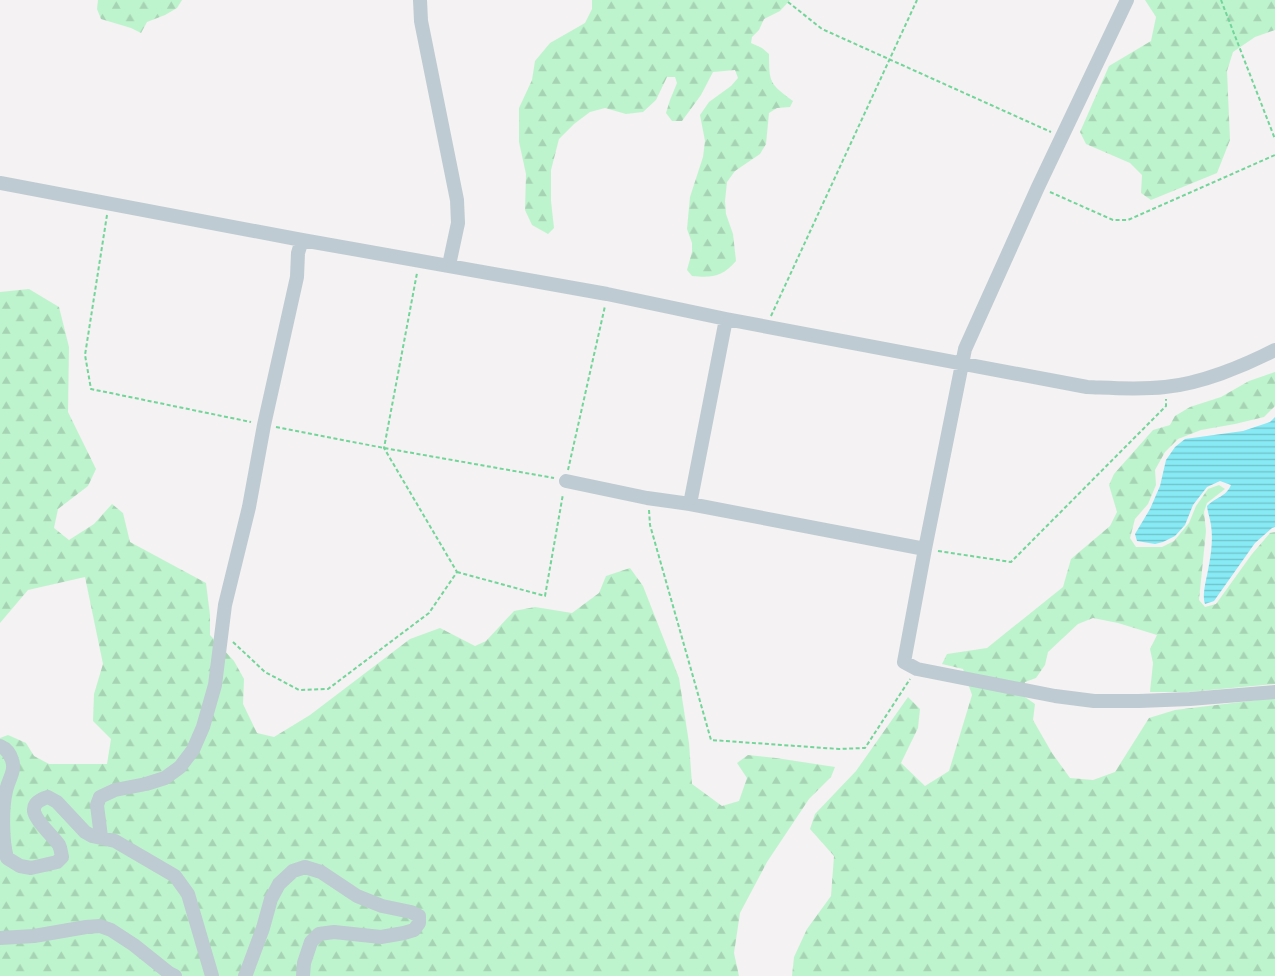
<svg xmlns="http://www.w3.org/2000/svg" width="1275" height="976" font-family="Commissioner,sans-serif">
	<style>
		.forest { fill: url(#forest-firs) }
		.water { fill: url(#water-rules) }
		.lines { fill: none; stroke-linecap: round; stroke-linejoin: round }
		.path { stroke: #72d599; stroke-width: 2; stroke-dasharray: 4 2.5; stroke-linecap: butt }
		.minor { stroke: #becbd2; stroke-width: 14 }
	</style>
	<defs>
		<pattern id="forest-firs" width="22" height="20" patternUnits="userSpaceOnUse" patternTransform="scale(1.25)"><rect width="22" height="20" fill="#bef4cd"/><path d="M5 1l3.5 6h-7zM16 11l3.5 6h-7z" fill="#a5d3b3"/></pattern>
		<pattern id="water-rules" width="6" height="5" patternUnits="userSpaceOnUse" patternTransform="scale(1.25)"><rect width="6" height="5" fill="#87eaf4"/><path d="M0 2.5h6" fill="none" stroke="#70c0c9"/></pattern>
	</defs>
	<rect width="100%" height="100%" fill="#f4f2f2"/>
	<path class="forest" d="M98 0H182L177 8 165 15 147 22 141 33 131 28 101 19 97 9Z
		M592 0H790L780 11 764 19 759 30 752 37 751 43 762 48 769 54C769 83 770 84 793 101L790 107 777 108 769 113 766 144 760 154 735 171 727 182 725 201 726 214 733 234 736 261C722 277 712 278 692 276L687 270 692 252V243L687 229 690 197 703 157 705 141 700 115 709 102 731 86 738 78 735 70 713 72 701 95 682 121H672L666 113 670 100 677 83 675 77H667L656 100 643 112 626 114 605 108 590 112 574 124 559 139 551 170V201L554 228 548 234 532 225 525 210 526 174 519 142V108L532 80 535 61 550 43 585 23 592 9Z
		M1145 0H1275V30L1255 37 1233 52 1227 71 1230 140 1217 173 1151 200 1141 193 1142 175 1130 163 1086 144 1080 132 1109 66 1151 41 1156 17Z
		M29 289 59 307 69 347 68 412 96 469 88 486 58 509 54 528 69 540 94 524 112 504 123 513 130 542 206 583 210 615V635L234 661 244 679 243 704 257 733 274 737 310 715 410 639 440 628 475 646 486 641 514 611 535 607 572 613 599 593 606 576 630 568 643 586 679 678 689 743 692 784 722 806 739 801 747 778 737 763 748 755 776 758 835 767 831 777 809 799 767 862 740 913 734 953 739 976H0V738L8 735 26 743 34 756 49 764H107L111 739 93 721 94 694 103 664 85 577 28 590 0 623V625V292Z
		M1275 372V406L1264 417 1235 424 1201 430 1178 439 1165 452 1155 470 1156 485 1148 504 1135 519 1130 538 1136 547H1162L1174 541 1189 523 1196 506 1208 489 1219 485 1225 489 1207 503 1204 512 1206 531 1199 600 1205 607 1216 604 1252 554 1270 533 1275 532V684L1188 692H1150L1153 663 1150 649 1157 635 1118 623 1093 618 1078 624 1048 652 1045 665 1036 678 1025 682 1022 695 1035 704 1033 720 1052 753 1070 778 1093 780 1115 772 1149 718 1175 710 1275 698V976H792L794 957 807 929 831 896 834 856 810 829 815 814 856 771 908 697 920 709 918 728 901 763 925 786 949 771 972 695 963 669 942 664 947 654 987 648 1063 587 1071 559 1110 526 1117 512 1109 485 1114 474 1153 430 1170 425 1175 416 1190 407 1221 397 1249 381Z"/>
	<path class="water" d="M1275 417V527L1272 528 1255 543 1214 601 1205 604C1203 597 1204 592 1205 585 1209 566 1214 544 1211 525 1210 518 1208 514 1207 506 1216 497 1226 497 1231 485L1220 481 1207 487 1193 505 1185 525 1175 536 1163 542 1155 544 1137 541 1135 534 1150 509 1160 486 1166 460 1175 447 1185 439 1243 431 1270 422Z"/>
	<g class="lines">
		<path class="path" d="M1221 0 1275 139
			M788 2 822 29 1051 132
			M1050 192 1113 220H1128L1275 155
			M107 215 85 355 91 389 251 422
			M771 316 917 0
			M276 427 384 448 554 478
			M568 470 605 306
			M649 510 650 525 711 740 839 749 865 748 910 679
			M938 551 1011 562 1166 406V399
			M457 572 545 596 563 494
			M233 642 265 672 299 690 328 689 429 613 457 572 384 448 417 273"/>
		<path class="minor" d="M420 0 421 21 457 200 458 223 449 265
			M1127 0 1038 187 965 349 925 549 904 662 917 669 1055 696 1094 701H1139L1190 699 1275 692
			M0 183 302 240 607 294 726 319 1087 387C1113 388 1139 390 1165 387 1200 384 1244 366 1275 350
			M566 481 647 498 690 504 925 549
			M690 504 726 319
			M0 746C7 749 10 753 12 760 16 771 8 780 6 791 2 808 2 840 7 858L20 866 31 868 57 862 62 857C61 853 61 849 59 845 49 830 15 807 48 797L57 802 85 832 92 836 115 841 175 876 188 894 212 976
			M101 837 97 805 100 797 115 790 146 784 165 778 180 767 193 750 203 727 215 685 225 605 249 507 264 425 297 277 298 253 302 240
			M0 938 34 936 86 927 100 926 111 930 134 945 169 973 175 976
			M245 976 246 974 263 928 271 899 279 884 293 871 305 867 321 872 357 896 382 906 411 912 419 916V923L414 930 404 933 381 937 334 932 319 934 311 942 304 963 303 976"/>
	</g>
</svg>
